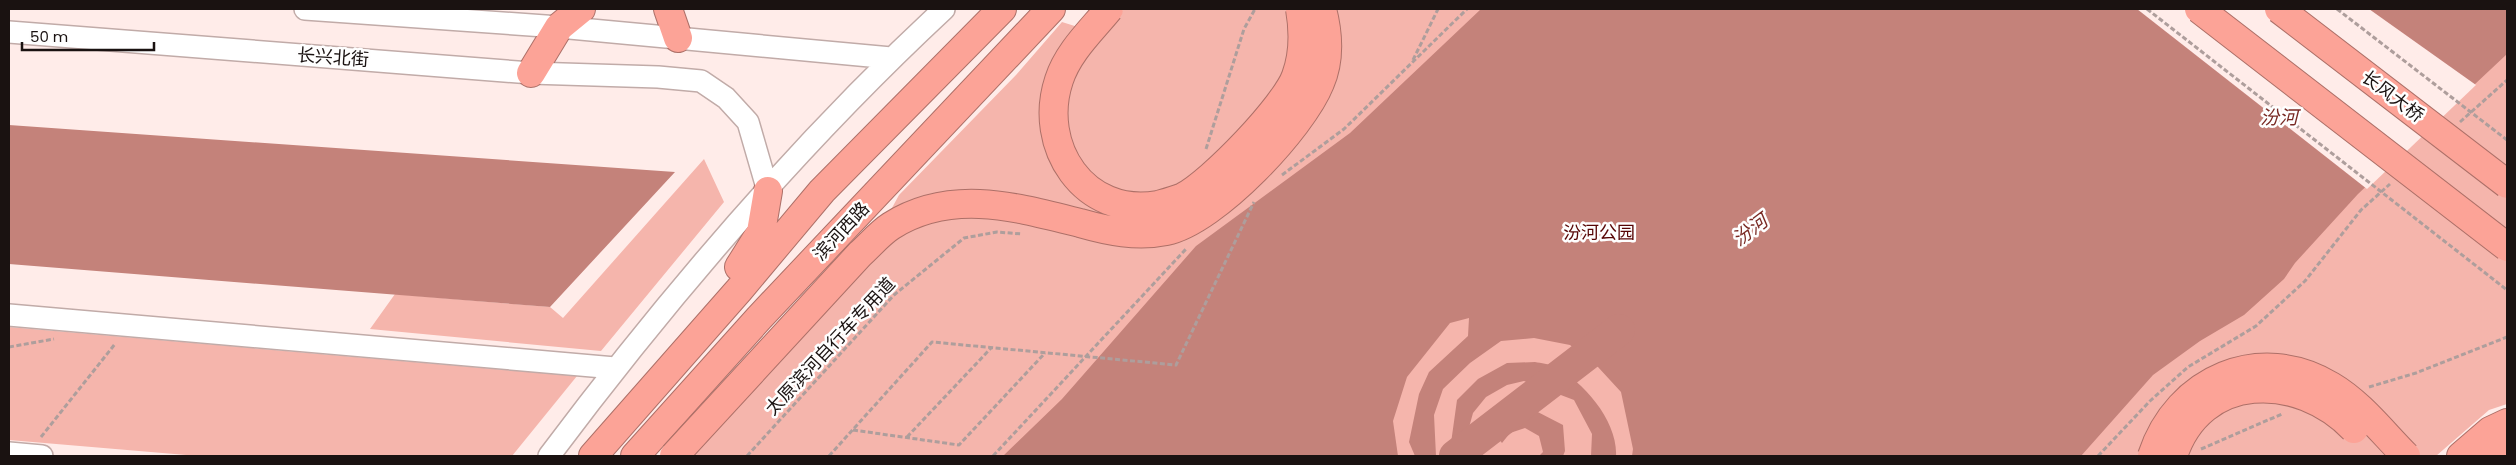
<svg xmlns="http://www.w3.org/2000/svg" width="2516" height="465" font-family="Poppins,'Noto Sans SC',sans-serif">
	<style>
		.green { fill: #f5b5ac }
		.water { fill: #c4827a }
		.pier { fill: #ffece9 }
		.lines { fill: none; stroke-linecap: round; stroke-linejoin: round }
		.river { stroke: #c4827a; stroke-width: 32 }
		.minor-casing { stroke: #c1aba8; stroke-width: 24 }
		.highway-casing { stroke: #ad7068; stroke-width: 30 }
		.path { stroke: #ae9e9c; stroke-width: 3; stroke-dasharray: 5 2.5; stroke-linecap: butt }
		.minor { stroke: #fff; stroke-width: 21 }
		.highway { stroke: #fca397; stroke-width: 28 }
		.highway-bridge-casing { stroke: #ad7068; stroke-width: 30; stroke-linecap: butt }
		.path-bridge { stroke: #ae9e9c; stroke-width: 3; stroke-dasharray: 5 2.5; stroke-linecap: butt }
		.highway-bridge { stroke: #fca397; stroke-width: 28 }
		.labels { text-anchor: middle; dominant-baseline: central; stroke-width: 5; stroke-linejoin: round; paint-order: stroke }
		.street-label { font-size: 18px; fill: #1a1211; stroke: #fefefe }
		.park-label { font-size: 18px; fill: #570505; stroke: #fefefe }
		.water-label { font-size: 19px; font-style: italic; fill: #792923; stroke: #fefefe }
	</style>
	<rect width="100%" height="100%" fill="#ffece9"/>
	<path class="green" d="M1124 9H2507V404L2489 410 2436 456H692L854 278 899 195 1016 75 1062 22 1100 34Z
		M704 159 724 202 601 351 370 329 395 294 550 307 563 318Z
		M9 327 577 376 512 456H198L9 440Z"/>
	<path class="water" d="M1481 9H2507V54L2358 194 2295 263 2284 279 2244 315 2200 341 2153 375 2081 456H1632L1633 449 1621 392 1598 367 1570 345 1534 338 1501 341 1470 363 1443 389 1434 415 1436 456H1415L1409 442 1419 394 1429 372 1468 336 1469 318 1450 323 1407 377 1393 421 1398 456H1003L1062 399 1196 246 1350 133Z
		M9 125 675 172 550 307 9 264Z
		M1535 362C1541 363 1549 364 1554 367 1584 381 1618 422 1616 456H1591L1592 434 1574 400 1524 381 1507 385 1486 397 1473 413 1468 431 1480 456H1458L1451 443 1457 400 1478 379 1507 363Z
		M1512 407 1530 408 1563 425 1565 451 1563 456H1539L1543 452 1539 436 1525 428 1510 433 1502 443 1494 433 1500 416Z"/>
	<path class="pier" d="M2137 9H2369L2476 85 2367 189Z"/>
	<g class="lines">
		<path class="river" d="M1455 456 1619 330"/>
		<g class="minor-casing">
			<path id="minor" d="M305 9 559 27 891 58
				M9 32 531 73 658 77 701 81 726 98 748 122 768 191
				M9 315 615 368
				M9 453 42 456
				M549 456C666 300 801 142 944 9"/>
		</g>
		<g class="highway-casing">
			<path id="highway" d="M668 9 678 38
				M531 73 559 27 581 9
				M739 267 761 232 768 191
				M593 456 739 290 822 191 1002 9
				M635 456 759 318 1051 9
				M2461 456 2490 431 2507 423
				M2497 456 2507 448"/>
		</g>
		<path class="path" d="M1413 60 1438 9
			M2460 122 2507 80
			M1206 149 1244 29 1255 9
			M1282 175 1344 129 1467 9
			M9 347 54 339
			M2369 387 2416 373 2507 337
			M853 430 959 445 1045 353
			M41 437 115 344
			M907 437 992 347
			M2201 449 2282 414
			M747 456 894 295 964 238 997 232 1022 234
			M829 456 932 342 1176 365 1254 202
			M993 456 1186 249
			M2098 456 2150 401 2188 367 2256 326 2305 281 2361 210 2390 184"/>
		<use href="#minor" class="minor"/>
		<use href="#highway" class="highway"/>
		<g class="highway-bridge-casing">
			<path id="highway-bridge" d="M1109 9C1091 31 1068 52 1059 80 1037 146 1084 218 1158 205 1165 203 1176 200 1183 197 1211 183 1286 105 1296 76 1304 54 1304 32 1300 9
				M2199 9 2507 247
				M2279 9 2507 184
				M674 456 860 254C870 245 880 233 891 226 951 188 1016 207 1080 223 1108 231 1137 237 1166 231 1215 221 1302 128 1320 83 1330 60 1328 32 1322 9
				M2152 456C2177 379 2260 343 2331 386 2360 403 2383 433 2406 456
				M2173 456C2201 371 2298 371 2354 429"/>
		</g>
		<path class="path-bridge" d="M2147 9 2507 290
			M2337 9 2507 140"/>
		<use href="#highway-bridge" class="highway-bridge"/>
	</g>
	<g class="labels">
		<g class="street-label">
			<text transform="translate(333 57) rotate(4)">长兴北街</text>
			<text transform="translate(2393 96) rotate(37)">长风大桥</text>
			<text transform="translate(841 231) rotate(-47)">滨河西路</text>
			<text transform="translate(830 346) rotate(-47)">太原滨河自行车专用道</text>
		</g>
		<g class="park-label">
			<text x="1599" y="232">汾河公园</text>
		</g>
		<g class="water-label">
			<text x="2279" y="117">汾河</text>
			<text transform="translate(1750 230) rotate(-37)">汾河</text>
		</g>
	</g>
	<rect width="2516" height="465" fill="none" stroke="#1a1211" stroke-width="20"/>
	<path d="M22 42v8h132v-8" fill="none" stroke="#1a1211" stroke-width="2.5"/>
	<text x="30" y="42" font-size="15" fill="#1a1211" stroke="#fefefe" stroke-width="4" paint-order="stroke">50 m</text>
</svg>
